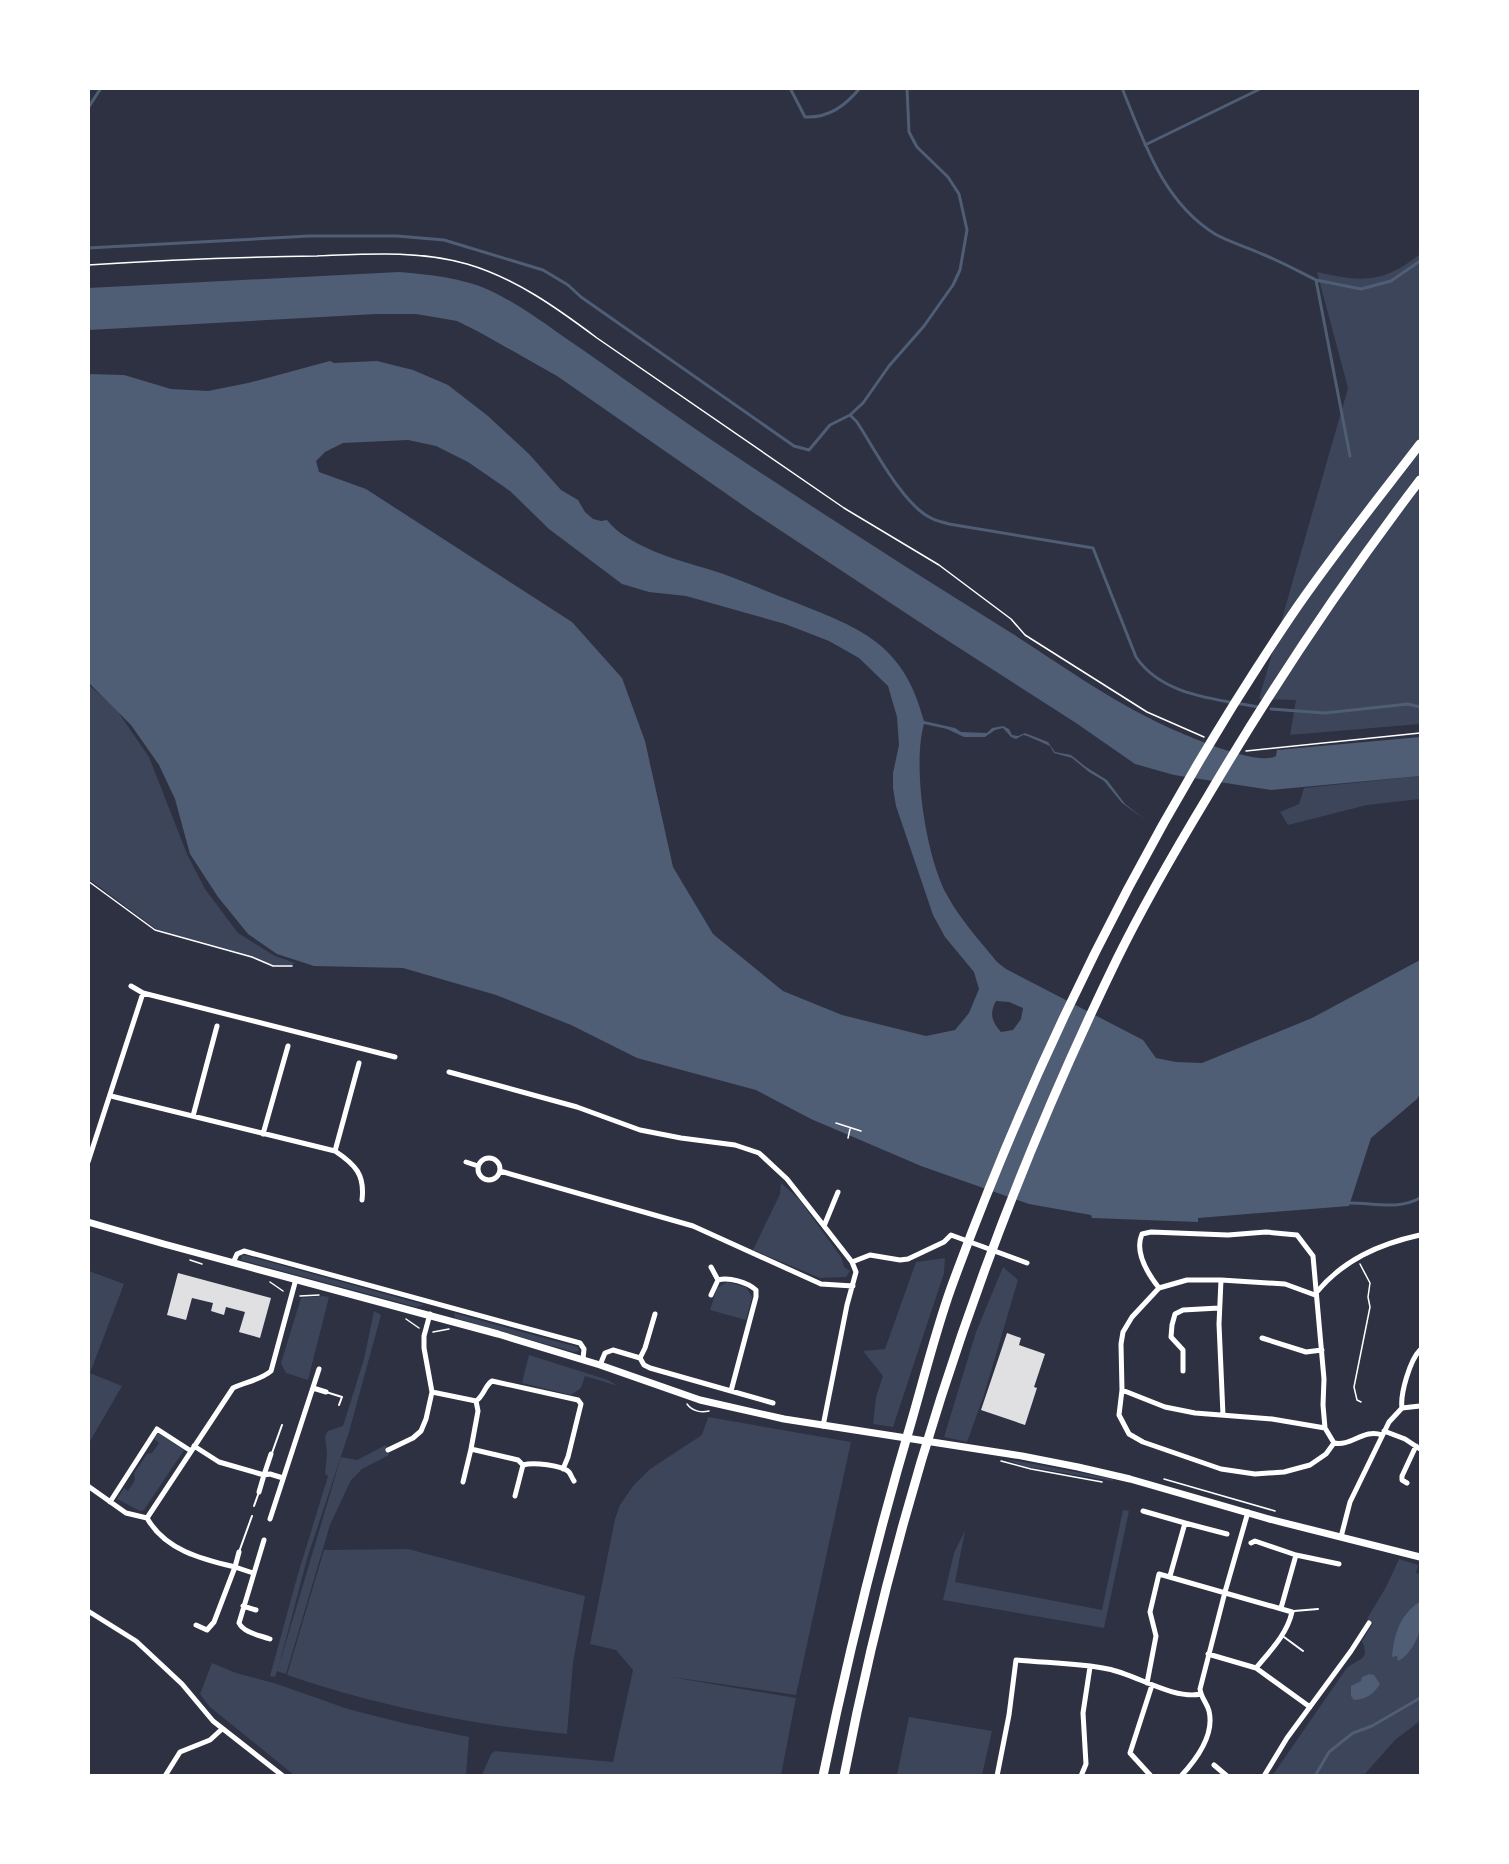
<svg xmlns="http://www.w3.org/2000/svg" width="1509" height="1864" font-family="'Noto Sans',sans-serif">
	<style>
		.green { fill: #3c4559 }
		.water { fill: #4f5d75; fill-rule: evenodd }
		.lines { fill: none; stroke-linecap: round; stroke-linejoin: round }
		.stream { stroke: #4f5d75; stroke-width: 3 }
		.building { fill: #e0e0e3 }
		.path { stroke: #fff; stroke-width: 1.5 }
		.service { stroke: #fff; stroke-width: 2 }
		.minor { stroke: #fff; stroke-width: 5 }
		.tertiary { stroke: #fff; stroke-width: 7 }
		.motorway { stroke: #fff; stroke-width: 9 }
	</style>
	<rect width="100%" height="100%" fill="#2d3142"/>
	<path class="green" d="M1420 254V724L1290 735 1296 700 1259 699 1348 388 1317 272C1361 282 1383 284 1420 254Z
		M88 684 116 709 149 757 187 854 205 889 238 933 275 956 295 963 292 965H273L156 929 89 879Z
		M1420 776V799L1367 805 1288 825 1280 812 1299 804 1304 788Z
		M781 1183 799 1199 841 1257 844 1267 850 1271 846 1277 820 1278 753 1250 780 1194Z
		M242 1255 248 1256 425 1305 416 1307 409 1305 241 1260Z
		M945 1258 944 1273 893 1427 873 1424 876 1397 883 1376 863 1351 885 1349 916 1262Z
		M1003 1267 1018 1280 984 1395 967 1442 944 1437 976 1332Z
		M89 1271 124 1284 90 1373 122 1386 89 1443Z
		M727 1282 746 1287 752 1297 746 1320 710 1310 717 1288Z
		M323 1296 329 1297 308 1380 286 1373 281 1363 301 1298Z
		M374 1311 381 1315 349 1432 307 1559 278 1669 341 1457 357 1460 386 1445 389 1455 362 1469 351 1480 330 1525 286 1674 277 1671 275 1677 270 1676 298 1574 328 1476 325 1474 327 1453 325 1436 328 1431 343 1426 364 1359Z
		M454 1313 570 1345 578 1347 579 1351 574 1352 455 1318Z
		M529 1355 608 1380 618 1386 585 1376 581 1388 571 1395 522 1383Z
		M708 1417 851 1442 796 1695 665 1676 796 1698 781 1775H482L491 1754 495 1751 613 1762 633 1670 616 1650 590 1644 615 1519 620 1505 633 1486 650 1469 702 1435Z
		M158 1433 184 1450 144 1510 140 1511 117 1499 124 1488 128 1491 135 1480 134 1473 147 1454 152 1453 159 1443 154 1439Z
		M1006 1459 1113 1479V1481L1023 1466Z
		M1123 1510 1129 1511 1104 1628 943 1600 954 1553 965 1531 955 1582 1102 1610Z
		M408 1549 585 1596 573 1663 567 1734C472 1725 378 1706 287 1675L324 1550Z
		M1399 1559 1418 1565 1416 1573 1420 1574V1721L1395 1740 1364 1775 1272 1776 1346 1669C1357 1658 1371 1662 1362 1641L1373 1623 1367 1619 1386 1587Z
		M212 1663 236 1673 277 1684 348 1709 403 1723 469 1737 466 1775H294L210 1707 200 1694Z
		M909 1717 992 1731 982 1775H897Z"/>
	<path class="water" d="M399 272C430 275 460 277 489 290 522 305 553 330 583 350 640 390 697 431 755 469 840 525 926 580 1013 634 1058 663 1103 695 1151 719 1172 730 1257 768 1276 756L1277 750 1420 737V776L1271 790 1174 775 1135 764 1076 723 939 635 754 513 557 376 479 332 457 321 416 314H376L89 330 88 288Z
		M330 361 334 363 377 361 413 370 448 385 488 416 529 454 561 490 578 500 585 512 593 519 601 521 607 520C627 546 677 560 708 569 735 577 762 590 789 600 859 628 903 641 924 721L955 728 961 732 987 733 992 728 1003 726 1009 729 1012 735 1018 736 1025 733 1048 742 1055 752 1071 755 1086 767 1107 780 1125 804 1147 821 1122 803 1104 781 1089 772 1072 758 1054 753 1050 746 1027 736 1023 735 1016 739 1011 737 1003 728 995 730 985 737H964L947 729 924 724C912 766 926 857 947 895 960 919 980 941 997 962L1006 969 1143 1040 1156 1058 1176 1062 1202 1063 1312 1018 1420 960V1094L1417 1099 1371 1138 1349 1206 1198 1218V1222L1092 1218 1091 1215 1029 1204 921 1166 811 1119 756 1090 637 1058 571 1025 496 995 403 968 314 966 277 954 248 934 218 897 190 854 175 799 159 765 131 725 89 683V374L124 375 171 389 208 391 248 383ZM408 440 436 446 468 462 510 491 549 529 622 584 649 592 686 596 785 624 829 641 859 658 888 686 897 717 899 745 893 773V788L896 806 933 915 945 937 974 972 979 989 969 1013 955 1030 926 1036 842 1015 783 991 713 934 673 867 645 741 622 678 572 622 366 489 319 472 316 461 325 452 343 443ZM996 1001 1009 1002 1023 1008 1021 1019 1013 1030 1001 1032C992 1022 989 1014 996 1001Z
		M1418 1603H1420C1421 1611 1422 1621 1420 1629 1418 1640 1408 1657 1398 1661L1397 1656 1392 1657C1394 1636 1399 1616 1418 1603Z
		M1369 1674 1374 1675 1380 1684C1373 1695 1366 1699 1354 1700L1351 1696V1686L1361 1681 1362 1677Z"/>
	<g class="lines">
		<path class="stream" d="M790 88 805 117C829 118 845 106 860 88
			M1122 88C1144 142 1163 202 1215 234 1229 242 1247 247 1262 254 1280 261 1298 271 1316 280L1350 456
			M88 108 101 88
			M1145 145 1262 88
			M88 248 309 236H397L444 240 543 270 568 285 581 297 794 446 809 450 830 425 850 415 857 422C874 448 903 505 931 518 936 521 943 522 949 524L1093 548 1136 657C1162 696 1217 699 1258 707
			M1316 280 1361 289 1391 281 1420 261
			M850 415 863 403 889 366 924 326 953 285 960 270 967 230 959 194 948 177 917 147 909 132 907 88
			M1271 709 1325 713 1408 704 1420 707
			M1346 1203C1371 1202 1397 1211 1420 1198
			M1315 1776 1329 1752 1344 1740 1353 1733 1372 1726 1420 1698"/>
	</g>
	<path class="building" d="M178 1273 271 1298 260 1338 239 1332 245 1312 226 1307 224 1315 211 1311 213 1303 192 1298 186 1320 167 1315Z
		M1007 1333 1021 1338 1019 1345 1045 1354 1034 1387 1037 1388 1025 1425 981 1410Z"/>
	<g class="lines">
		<path class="path" d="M88 265C165 260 241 257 317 256 367 254 418 250 467 264 515 278 557 308 597 338L844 508 939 565 1011 619 1025 635 1147 712 1204 737
			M1246 751 1420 733
			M88 881 155 930 252 957 273 966H292
			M836 1123 861 1131
			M848 1138 850 1129
			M190 1260 202 1264
			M1360 1264 1370 1283 1368 1297 1370 1307 1354 1387 1357 1400 1361 1402
			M270 1282 283 1291
			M300 1296 319 1295
			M406 1319 419 1328
			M433 1332 449 1329
			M687 1404C692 1411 701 1413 709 1411
			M1001 1461 1031 1469 1102 1482
			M1164 1479 1275 1511"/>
		<path class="service" d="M326 1392 342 1397 339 1405
			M272 1453 282 1425
			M254 1506 259 1492
			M239 1552 252 1516
			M1294 1611 1318 1609
			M1284 1637 1303 1651"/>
		<path class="minor" d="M131 986 143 993 395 1057
			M449 1072 577 1107 640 1130 681 1138 735 1145 759 1153 787 1179 824 1226
			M111 1096 335 1151C356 1165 365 1175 362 1200
			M193 1116 217 1026
			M263 1134 288 1046
			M335 1151 359 1063
			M478 1169a11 11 0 1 1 22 0a11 11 0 1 1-22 0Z
			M88 1162 143 993
			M466 1162 478 1166
			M500 1171 693 1226 821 1284 853 1286
			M852 1262 870 1255 900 1260 908 1259 944 1242 951 1235 1027 1263
			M233 1263 237 1254 244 1251 580 1343 584 1349 583 1359
			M711 1267 718 1280
			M1221 1280 1219 1324 1223 1415
			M1159 1288C1148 1274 1134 1252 1142 1234L1151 1232 1228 1235 1266 1232 1297 1235 1313 1256 1324 1379 1323 1405 1325 1428 1334 1443
			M1159 1288 1132 1317 1123 1332 1121 1344 1122 1390 1119 1415 1129 1434 1143 1442 1221 1469 1255 1474 1284 1472 1310 1465 1326 1454 1334 1443
			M1159 1288 1187 1280H1221L1285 1284 1315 1295
			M1316 1293C1343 1260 1379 1244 1420 1235
			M1262 1338 1306 1352 1322 1350
			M640 1358 645 1348 655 1314
			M600 1365 605 1353 613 1350 640 1358 644 1365 650 1368 731 1391 756 1297V1290C747 1282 729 1277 718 1280L711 1295
			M1183 1371V1350L1171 1337 1172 1325 1175 1314 1183 1310 1219 1308
			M313 1388 326 1392
			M1122 1390 1165 1407 1195 1413 1272 1419 1325 1428
			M731 1391 773 1403
			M432 1392 476 1401
			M476 1401C484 1396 485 1385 492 1381L578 1400 581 1404 568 1457 563 1469
			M476 1401 478 1411 471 1449 518 1460 523 1465C533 1462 562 1465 569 1472 571 1475 572 1478 574 1481
			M1402 1408C1400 1394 1410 1360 1420 1350
			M823 1426 847 1305 856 1272 852 1262 824 1226 838 1192
			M1384 1431 1405 1439 1420 1449
			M1334 1443C1351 1447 1364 1428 1382 1435
			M194 1446 219 1462 264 1475 271 1454
			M388 1450 413 1438 421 1431 426 1419 432 1392 424 1348V1336L430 1314
			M463 1482 471 1449
			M1407 1483 1402 1480V1476L1416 1446
			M88 1486 126 1513 147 1518
			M259 1492 264 1475 270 1474 283 1478
			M515 1496 523 1465
			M110 1502 157 1429 191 1451
			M1143 1511 1185 1523 1170 1576
			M147 1518 233 1388C245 1382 261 1380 271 1371L296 1279
			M147 1518C165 1550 201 1559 235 1567L239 1552
			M270 1519 319 1369
			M1185 1523 1227 1534
			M1341 1537 1350 1502 1389 1422 1402 1408 1420 1406
			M264 1540 239 1623C244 1633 259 1635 270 1639
			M1251 1543 1255 1541 1296 1555 1281 1608
			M1296 1555 1339 1564
			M243 1606 256 1610
			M88 1611 136 1641 182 1684 213 1721 283 1776
			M196 1625 207 1630 214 1622 235 1567 253 1573
			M1208 1654 1256 1668 1310 1707
			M1147 1683 1156 1636 1150 1612 1159 1574 1292 1612C1287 1634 1271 1650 1256 1668
			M1214 1765 1227 1776
			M165 1776 180 1752 210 1740 222 1729
			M997 1776 1009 1715 1016 1660C1046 1663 1078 1663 1108 1669 1135 1674 1173 1700 1201 1694
			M1081 1776 1086 1764 1083 1713 1090 1667
			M1151 1776 1130 1753 1152 1685
			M1181 1776C1196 1760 1215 1736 1209 1711 1207 1703 1201 1698 1200 1689L1225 1592 1248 1512
			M1264 1776 1287 1738 1351 1651 1369 1623"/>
		<path class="tertiary" d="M88 1222 164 1244 498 1334 600 1365 700 1400 784 1419 1022 1456 1078 1467 1130 1479 1269 1519 1420 1557"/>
		<path class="motorway" d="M823 1776C848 1655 878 1534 913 1416 925 1374 936 1330 951 1288 1037 1053 1151 824 1291 616 1331 557 1377 500 1420 444
			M844 1776C899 1493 991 1218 1117 959 1144 904 1176 849 1208 796 1273 686 1343 581 1420 480"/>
	</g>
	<rect width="1509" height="1864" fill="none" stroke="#ffffff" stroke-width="180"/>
</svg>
